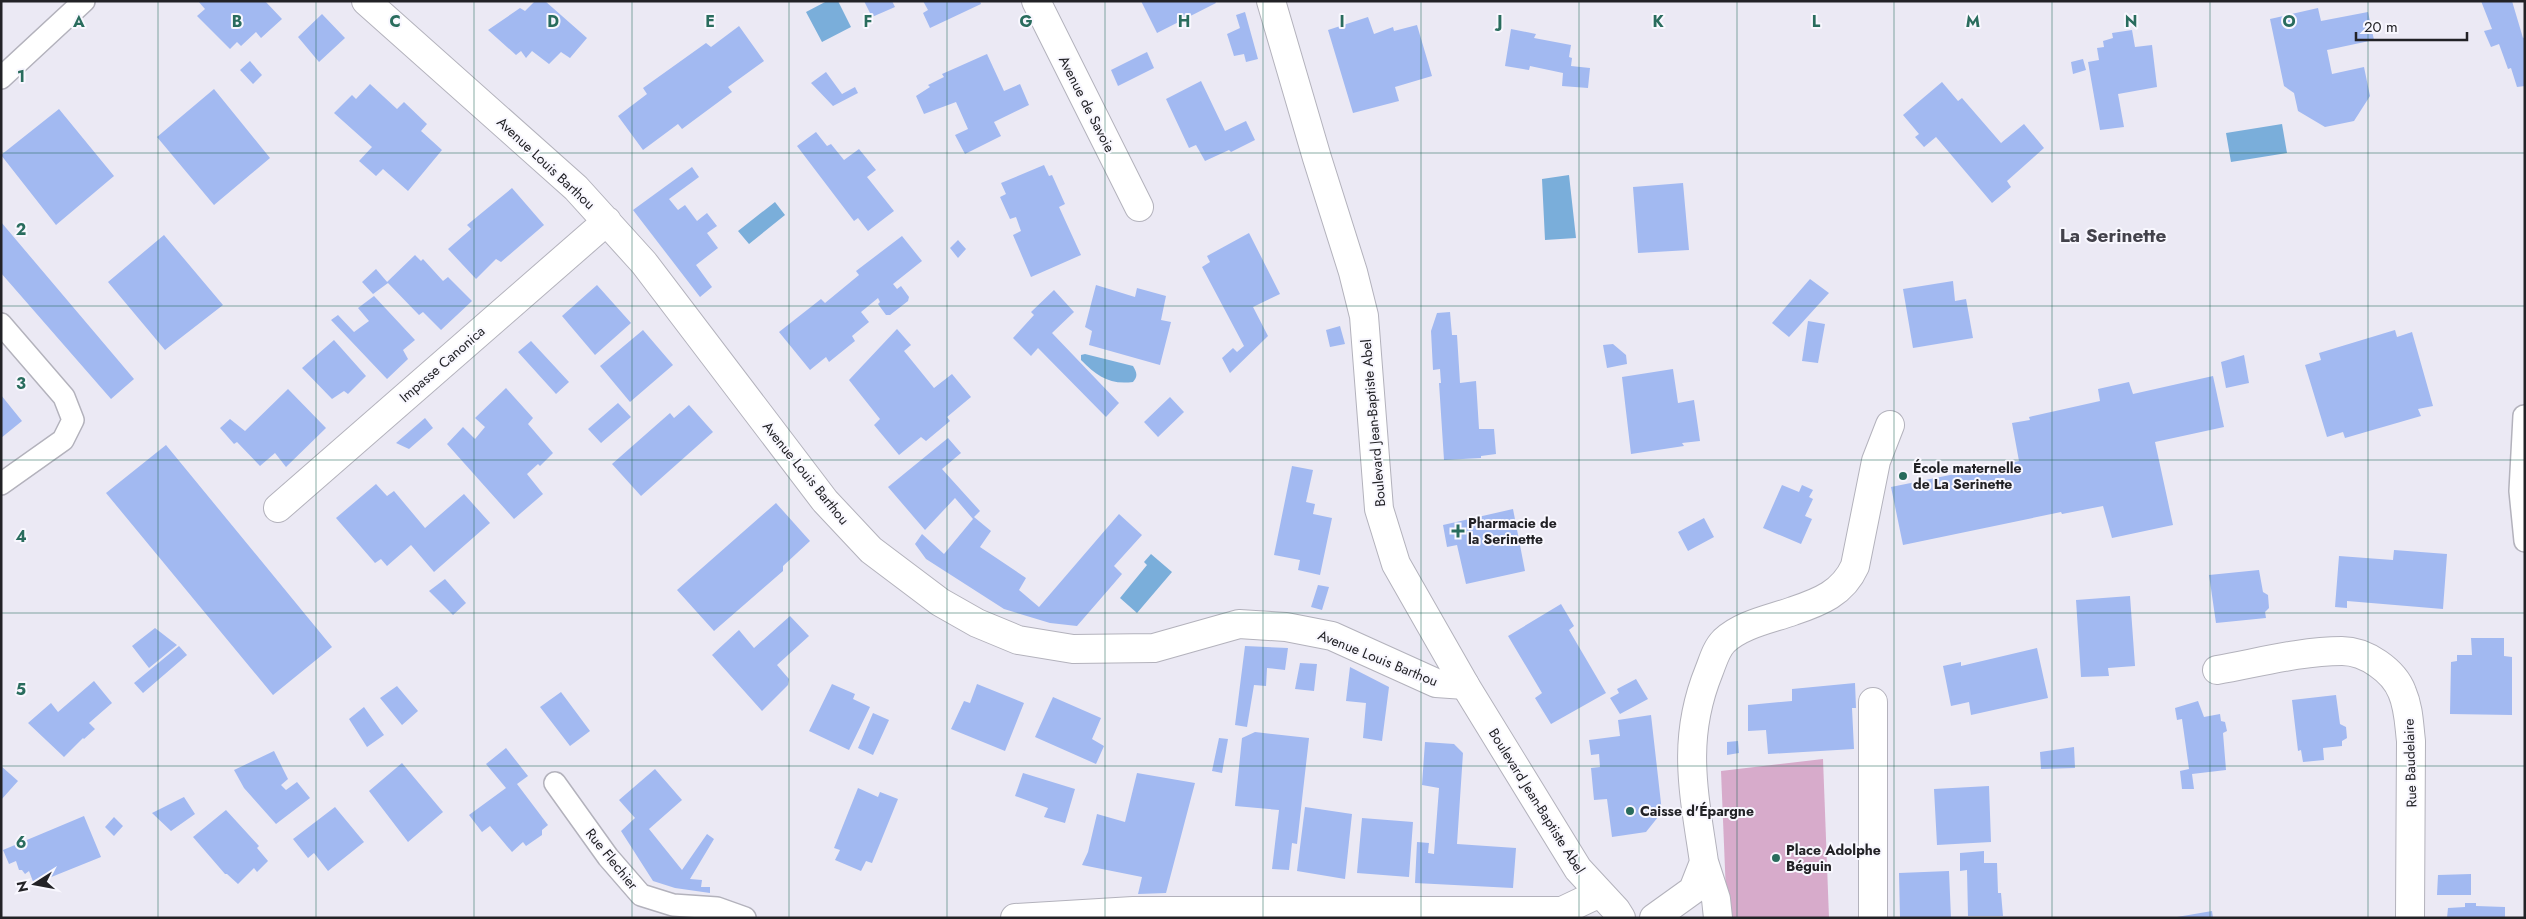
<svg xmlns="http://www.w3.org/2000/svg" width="2526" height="919" font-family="Jost,sans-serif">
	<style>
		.green { fill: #d7abcb }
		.water { fill: #7aaeda }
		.building { fill: #a2b9f1 }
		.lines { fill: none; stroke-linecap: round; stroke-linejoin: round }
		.service-casing { stroke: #b3b2bc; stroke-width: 24 }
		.minor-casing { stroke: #b3b2bc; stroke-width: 30 }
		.tertiary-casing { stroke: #b3b2bc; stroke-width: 30 }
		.service { stroke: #fff; stroke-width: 21 }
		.minor { stroke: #fff; stroke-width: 28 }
		.tertiary { stroke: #fff; stroke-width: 28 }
		.grid { fill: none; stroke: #296c5d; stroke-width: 1; stroke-opacity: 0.55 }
		.poi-dot { fill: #296c5d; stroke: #f8f7fe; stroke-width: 2 }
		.labels { text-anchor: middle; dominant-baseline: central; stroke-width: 4; stroke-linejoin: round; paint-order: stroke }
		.street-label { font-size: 14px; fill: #222226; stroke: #f8f7fe }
		.poi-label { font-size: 14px; font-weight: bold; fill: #222226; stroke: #f8f7fe; text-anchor: start }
		.district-label { font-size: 19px; font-weight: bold; fill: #43424b; stroke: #f8f7fe }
		.grid-label { font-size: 16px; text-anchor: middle; font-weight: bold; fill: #296c5d; stroke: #f8f7fe; stroke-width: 4; stroke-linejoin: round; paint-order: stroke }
	</style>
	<rect width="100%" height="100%" fill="#ebe9f4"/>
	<path class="green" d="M1823 759 1829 918H1727L1721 771Z"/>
	<path class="water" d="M827 1H838L851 27 822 42 806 12Z
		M2282 124 2287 153 2231 162 2226 133Z
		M1569 175 1576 238 1545 240 1542 179Z
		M775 202 785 215 749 244 738 231Z
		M1085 354 1133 366C1137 373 1138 376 1133 382 1109 385 1097 376 1081 360V355Z
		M1151 554 1172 572 1137 613 1120 598 1147 565 1144 562Z"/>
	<path class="building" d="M198 1H265L282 19 261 38 256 32 241 46 237 42 230 49 197 16 205 9Z
		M535 1H545L587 38 570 58 561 52 549 64 532 51 526 58 521 51 516 55 488 30 520 8 525 11Z
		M864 1H892L895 7 872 17Z
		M923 1H980L981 4 930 28 923 13 928 10Z
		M1141 1H1215L1216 3 1157 33Z
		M2481 1H2512L2523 38 2525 37V86L2517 87 2511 68 2508 69 2499 44 2491 47 2484 31 2492 29Z
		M2318 8 2321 21 2368 12 2374 40 2327 50 2332 74 2364 67 2370 96 2354 121 2325 127 2298 111 2294 93 2284 86 2270 19Z
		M1245 12 1258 59 1246 62 1244 54 1234 56 1227 34 1240 28 1236 15Z
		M322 14 345 38 319 62 298 37Z
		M1368 17 1374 34 1393 27 1394 31 1417 25 1432 76 1395 87 1399 101 1353 113 1328 30Z
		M739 26 764 61 728 87 732 92 682 129 678 124 643 150 618 116 647 94 643 88 706 43 711 47Z
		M1511 29 1536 34 1534 38 1571 45 1569 57 1572 58 1571 66 1590 68 1588 88 1562 86 1563 73 1530 66 1529 70 1505 66Z
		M2132 30 2135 47 2152 45 2157 87 2118 94 2124 127 2100 130 2088 62 2099 60 2097 48 2104 47 2103 41 2113 38 2112 33Z
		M1147 52 1154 68 1118 86 1111 70Z
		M987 54 1004 91 1020 84 1029 105 994 122 1001 136 965 154 955 135 968 129 956 102 924 114 916 96 930 87 928 85 944 77 942 74Z
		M2083 59 2086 70 2073 74 2071 62Z
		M250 61 262 75 253 84 240 70Z
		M826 72 842 94 855 87 858 93 833 106 811 83Z
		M1201 81 1225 131 1246 121 1255 140 1231 152 1229 150 1205 161 1196 145 1189 148 1166 99Z
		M1942 82 1958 101 1962 98 2001 143 2024 124 2044 148 2007 181 2011 187 1992 203 1936 137 1924 147 1915 137 1919 134 1903 115Z
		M370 84 397 109 404 102 427 124 421 131 442 150 408 191 383 169 376 176 359 161 372 147 334 113 352 95 356 99Z
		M214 89 270 158 214 205 157 137Z
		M59 109 114 176 56 225 1 155Z
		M816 132 827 146 831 144 844 160 859 149 876 170 867 177 894 211 868 231 858 218 854 221 797 146Z
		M1044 165 1049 176 1052 175 1065 204 1059 207 1081 255 1031 277 1013 235 1021 231 1016 217 1010 219 1000 197 1006 194 1001 183Z
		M692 167 699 177 669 199 678 210 685 205 697 221 707 213 717 226 707 233 718 248 696 265 712 287 700 297 633 210Z
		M1683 183 1689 250 1638 253 1633 187Z
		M512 188 544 225 501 262 496 259 476 279 448 249 471 229 467 225Z
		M1 222 134 379 111 399 1 273Z
		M1249 233 1280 294 1253 307 1268 336 1230 373 1222 358 1233 348 1237 352 1244 346 1202 267 1210 262 1207 256Z
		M164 235 223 305 165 350 108 282Z
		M902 236 922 261 893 284 897 289 901 286 909 297 908 301 890 315H886L878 304 880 302 878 298 861 312 869 322 852 336 855 341 829 362 826 357 810 370 779 332 821 299 825 303 859 275 856 271Z
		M958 240 966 249 958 258 950 248Z
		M415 255 421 261 423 259 443 281 448 277 472 301 441 330 423 312 419 315 387 282Z
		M376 269 388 283 373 294 362 282Z
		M1810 279 1829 293 1789 337 1772 323Z
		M1953 281 1955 301 1966 299 1973 338 1913 348 1903 289Z
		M597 285 631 323 595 355 562 316Z
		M1096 285 1135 297 1137 288 1166 296 1161 320 1171 322 1160 365 1089 345 1092 331 1085 327Z
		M1054 290 1074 312 1052 333 1119 403 1106 417 1038 348 1031 356 1013 338 1034 315 1031 312Z
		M374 296 415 340 403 350 408 359 387 379 331 320 338 315 354 332 369 321 358 308Z
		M1450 312 1452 335H1457L1460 383 1476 381 1479 429H1494L1496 454 1481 456V458L1444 460 1439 383H1441L1440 369 1433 370 1431 331 1437 313Z
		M1808 321 1825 324 1818 363 1802 361Z
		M1340 326 1345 344 1330 347 1326 330Z
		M897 329 911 345 904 351 934 388 952 374 971 397 947 417 950 421 926 441 921 437 899 455 874 425 880 419 849 380Z
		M643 330 673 365 630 402 600 366Z
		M2395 330 2397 337 2412 332 2433 406 2418 409 2421 416 2345 438 2343 432 2327 437 2305 365 2321 360 2319 353Z
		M334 340 366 376 348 394 344 391 332 399 302 368Z
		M531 341 569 382 556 394 518 352Z
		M1613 344 1626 355 1627 364 1607 368 1603 345Z
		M2244 355 2249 383 2226 388 2221 362Z
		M1673 369 1678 403 1694 400 1700 441 1682 443 1684 446 1631 454 1622 377Z
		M2213 376 2224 427 2155 442 2173 525 2112 538 2103 506 2062 514 2061 512 1903 545 1891 487 2019 461 2012 423 2030 420 2029 417 2100 401 2098 389 2129 382 2133 394Z
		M506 388 533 418 528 424 553 453 540 466 538 464 527 474 543 494 514 519 447 444 463 427 475 439 485 427 475 418Z
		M288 389 326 428 286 467 275 453 260 466 237 442 234 444 220 428 230 419 245 431Z
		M1 395 22 421 1 438Z
		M1170 397 1184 412 1158 437 1144 422Z
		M618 403 631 417 601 443 588 429Z
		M689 405 713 432 641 496 612 464 670 413 674 418Z
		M425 418 433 428 409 449 396 443Z
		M948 438 961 453 942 469 980 511 974 517 991 531 980 547 1026 578 1019 590 1039 607 1119 514 1142 535 1114 566 1122 574 1077 626 1050 623 1004 609 926 559 915 544 922 534 944 554 973 519 955 498 925 530 888 487Z
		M166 445 332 647 273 695 106 493Z
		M1292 466 1313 470 1306 502 1315 504 1313 514 1332 518 1320 575 1298 570 1300 560 1274 555Z
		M376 484 387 496 394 491 425 528 464 494 490 523 434 572 411 545 387 566 381 559 375 563 336 518Z
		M1782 485 1799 492 1802 485 1813 490 1809 497 1813 499 1805 516 1812 519 1801 544 1763 528Z
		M776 503 810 541 783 566V571L714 631 677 590Z
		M1513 509 1525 571 1466 584 1457 545 1447 547 1443 525Z
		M1704 518 1714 537 1688 551 1678 532Z
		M2394 550 2447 554 2443 609 2347 601V608L2335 607 2339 556 2393 560Z
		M2259 570 2263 592 2268 595 2269 608 2265 612 2266 618 2216 623 2209 575Z
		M445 579 466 603 453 615 429 591Z
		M1318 585 1329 587 1322 610 1311 607Z
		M2130 596 2135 666 2108 668 2109 676 2081 677 2076 600Z
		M1561 604 1574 626 1569 630 1606 693 1551 724 1535 698 1542 693 1508 636Z
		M790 616 809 636 777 665 789 679 788 685 762 711 712 655 739 630 754 648Z
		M155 628 177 645 149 668 132 646Z
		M2471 638H2504V656L2512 657V715L2450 714 2451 662 2457 661V655H2472Z
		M179 646 187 655 143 693 134 683Z
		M1245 646 1288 648 1285 670 1267 668 1266 686 1254 685 1247 727 1235 725Z
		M2037 648 2048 698 1971 715 1969 702 1951 706 1943 666 1961 662V666Z
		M1300 663 1317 664 1314 691 1295 689Z
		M1350 667 1389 687 1382 741 1363 738 1366 703 1346 701Z
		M1636 679 1648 699 1620 714 1610 698 1619 693 1617 689Z
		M94 681 112 703 89 723 95 729 84 739 83 738 64 757 28 723 51 703 58 712Z
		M1855 683 1856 708H1852L1854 749 1768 754 1766 730 1748 731V705L1792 701V689Z
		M832 684 855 694 853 699 870 707 849 750 809 731Z
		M977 684 1024 703 1005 751 951 729 964 701 970 703Z
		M397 686 418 711 402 725 380 698Z
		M561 692 590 731 570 746 540 707Z
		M2336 695 2340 724 2346 727 2347 738 2342 741V746L2323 748 2324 760 2303 762 2301 750 2298 751 2292 700Z
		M1053 697 1101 718 1092 739 1104 746 1096 764 1035 737Z
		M2198 701 2204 717 2220 714 2221 721 2225 722 2227 731 2223 733 2226 770 2192 774 2194 789H2182L2180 771 2189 769 2182 719 2177 720 2175 708Z
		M364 707 384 735 367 747 349 719Z
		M873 713 889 720 873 755 858 748Z
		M1651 715 1662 812 1646 832 1612 837 1607 799 1594 800 1591 768 1600 767 1599 754 1591 755 1589 740 1620 736 1618 720Z
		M1255 732 1309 738 1297 844 1292 843 1289 870 1272 869 1279 810 1235 806 1242 738Z
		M1219 738 1228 739 1222 773 1212 771Z
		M1738 741 1739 753 1727 755V742Z
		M1425 742 1454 744 1463 753 1457 844 1516 848 1513 888 1415 883 1417 842 1429 843 1428 853 1434 854 1439 788 1422 785Z
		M2074 747 2075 768 2041 769 2040 752Z
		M506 748 528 776 517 784 548 825 542 830V835L526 846 523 842 512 852 490 826 482 832 469 815 506 788 486 764Z
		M274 751 288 779 281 785 286 790 297 782 310 798 276 824 244 788 234 770Z
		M402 763 443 812 408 842 369 791Z
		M1 766 18 781 1 800Z
		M655 769 682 800 649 829 682 870 707 834 714 839 690 879 702 880 701 887H710V893L675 888 653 881 621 831 635 818 619 800Z
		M1023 773 1075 789 1065 823 1044 817 1048 808 1015 796Z
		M1137 773 1195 783 1166 893 1138 894 1142 877 1082 865 1088 852 1097 814 1125 822Z
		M1989 786 1991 842 1937 845 1934 789Z
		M858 788 878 797 880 792 898 799 872 863 866 861 861 871 835 860 840 850 834 848Z
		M184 797 195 814 171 831 152 813Z
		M335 807 364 842 328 871 314 853 308 858 293 839Z
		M1305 807 1352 814 1345 879 1297 871Z
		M226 810 259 846 257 848 268 861 257 872 254 868 238 884 227 874H225L193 837Z
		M84 816 101 857 34 884 29 871 25 874 22 870H19L16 861 9 864 3 850Z
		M114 817 123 826 114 836 105 827Z
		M1362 818 1413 822 1409 877 1357 873Z
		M1984 851V863H1997L1998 893H2001L2003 916H1968L1967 870 1960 871V853Z
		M1949 871 1951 918H1900L1899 873Z
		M2471 874V895H2437L2438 875Z
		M2465 903H2476V906L2505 907V918H2447L2448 908 2465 907Z
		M2212 911 2213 918H2177V917Z"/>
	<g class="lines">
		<g class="service-casing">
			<path id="service" d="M1 78 84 1
				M1 324 64 397 73 420 63 440 1 484
				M2524 416 2520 491 2525 541
				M555 783 608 857 641 895 673 905 717 908 745 918"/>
		</g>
		<g class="minor-casing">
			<path id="minor" d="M366 1 576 188 644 263 825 501 871 550 940 602 977 623 1018 640 1073 649 1154 648 1239 624 1286 627 1332 636 1436 683 1465 685
				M1036 1 1139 207
				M278 508 607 221
				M2217 670C2257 663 2301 651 2342 651 2366 651 2394 671 2402 692 2409 708 2409 725 2411 741L2410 918
				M1873 702V918
				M1704 862C1694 793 1681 740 1709 671 1713 661 1716 649 1724 641 1742 624 1771 619 1793 611 1820 602 1843 593 1855 566L1876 461 1890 425
				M1654 918 1693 890 1704 862 1716 899 1718 918"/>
		</g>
		<g class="tertiary-casing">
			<path id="tertiary" d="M1271 1 1317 158 1353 272 1364 316 1379 509 1396 564 1465 685 1578 869 1616 910 1621 918
				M1015 918 1133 911H1562L1600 893"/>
		</g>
		<use href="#service" class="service"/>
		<use href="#minor" class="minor"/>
		<use href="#tertiary" class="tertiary"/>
	</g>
	<path class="grid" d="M158 1V918M316 1V918M474 1V918M632 1V918M789 1V918M947 1V918M1105 1V918M1263 1V918M1421 1V918M1579 1V918M1737 1V918M1894 1V918M2052 1V918M2210 1V918M2368 1V918M1 153H2525M1 306H2525M1 460H2525M1 613H2525M1 766H2525"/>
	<g class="poi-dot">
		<circle cx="1903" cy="476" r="5"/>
		<path d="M1455.5 523.5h5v5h5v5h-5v5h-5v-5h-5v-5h5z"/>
		<circle cx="1630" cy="811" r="5"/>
		<circle cx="1776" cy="858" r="5"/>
	</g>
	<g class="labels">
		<g class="street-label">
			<text transform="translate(1087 104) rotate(63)">Avenue de Savoie</text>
			<text transform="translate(546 163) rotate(43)">Avenue Louis Barthou</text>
			<text transform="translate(442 364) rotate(-41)">Impasse Canonica</text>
			<text transform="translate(1373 423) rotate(-95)">Boulevard Jean-Baptiste Abel</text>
			<text transform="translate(806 473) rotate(51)">Avenue Louis Barthou</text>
			<text transform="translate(1378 658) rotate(22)">Avenue Louis Barthou</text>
			<text transform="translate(2410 763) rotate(-92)">Rue Baudelaire</text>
			<text transform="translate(1537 801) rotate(58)">Boulevard Jean-Baptiste Abel</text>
			<text transform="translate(612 859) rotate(51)">Rue Flechier</text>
		</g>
		<g class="poi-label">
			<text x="1913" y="468">École maternelle<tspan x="1913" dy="16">de La Serinette</tspan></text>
			<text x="1468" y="523">Pharmacie de<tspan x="1468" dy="16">la Serinette</tspan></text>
			<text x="1640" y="811">Caisse d'Épargne</text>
			<text x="1786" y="850">Place Adolphe<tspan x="1786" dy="16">Béguin</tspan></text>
		</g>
		<g class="district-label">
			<text x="2113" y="235">La Serinette</text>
		</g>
	</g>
	<g class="grid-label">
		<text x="79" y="27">A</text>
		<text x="237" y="27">B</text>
		<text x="395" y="27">C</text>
		<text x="553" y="27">D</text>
		<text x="710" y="27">E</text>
		<text x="868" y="27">F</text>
		<text x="1026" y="27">G</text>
		<text x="1184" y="27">H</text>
		<text x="1342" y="27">I</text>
		<text x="1500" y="27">J</text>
		<text x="1658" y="27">K</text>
		<text x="1816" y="27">L</text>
		<text x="1973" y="27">M</text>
		<text x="2131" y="27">N</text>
		<text x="2289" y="27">O</text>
		<text x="21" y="82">1</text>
		<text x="21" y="235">2</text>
		<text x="21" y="389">3</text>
		<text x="21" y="542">4</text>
		<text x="21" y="695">5</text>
		<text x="21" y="848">6</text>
	</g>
	<rect width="2526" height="919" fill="none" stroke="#222226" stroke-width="5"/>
	<g transform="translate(35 884) rotate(259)" stroke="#f8f7fe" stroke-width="4" paint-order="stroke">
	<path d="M0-4L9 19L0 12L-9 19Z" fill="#222226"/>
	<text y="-8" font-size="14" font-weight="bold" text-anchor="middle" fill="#222226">N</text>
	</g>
	<path d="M2356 32v8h111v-8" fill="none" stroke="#222226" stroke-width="2.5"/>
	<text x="2364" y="32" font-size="15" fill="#222226" stroke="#f8f7fe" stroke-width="4" paint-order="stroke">20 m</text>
</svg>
